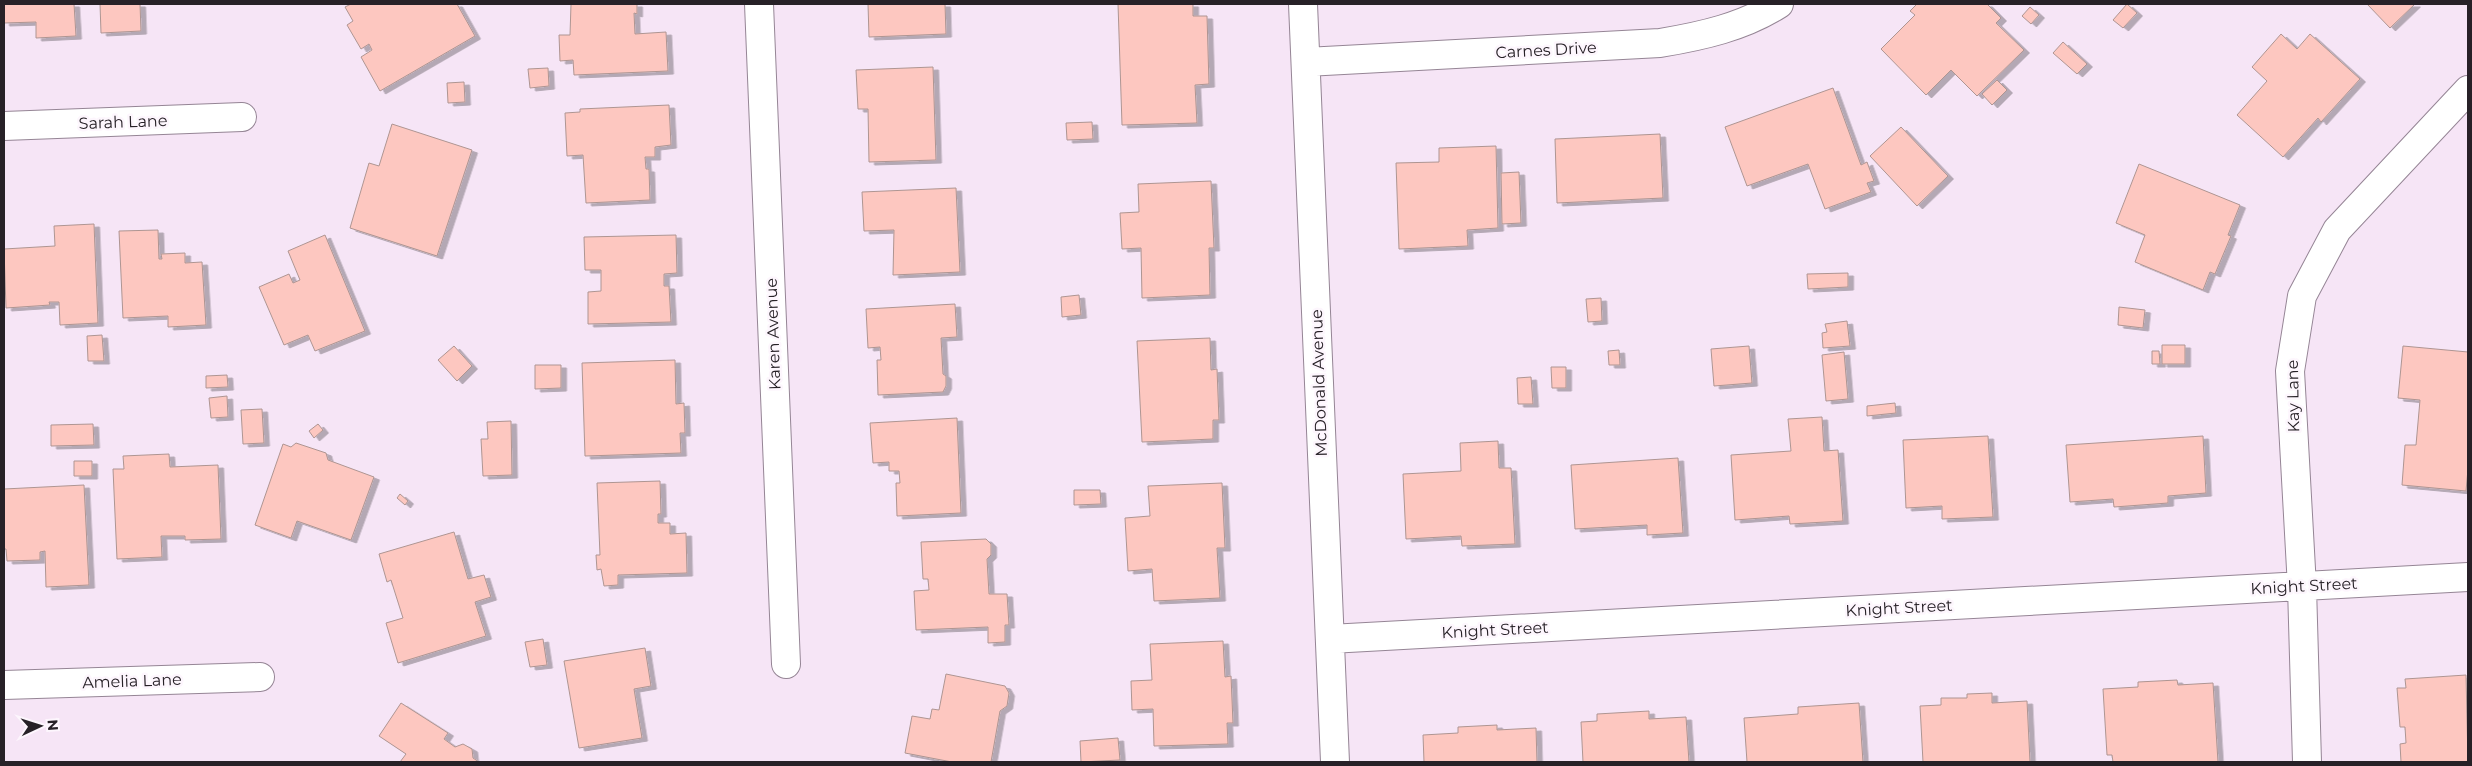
<svg xmlns="http://www.w3.org/2000/svg" width="2472" height="766" font-family="Montserrat,sans-serif">
	<style>
		.building { fill: #fdc7c0; stroke: #ae9592; filter: url(#shadow) }
		.lines { fill: none; stroke-linecap: round; stroke-linejoin: round }
		.minor-casing { stroke: #958595; stroke-width: 30 }
		.minor { stroke: #fff; stroke-width: 28 }
		.labels { text-anchor: middle; dominant-baseline: central; stroke-width: 5; stroke-linejoin: round; paint-order: stroke }
		.street-label { font-size: 16px; fill: #272127; stroke: #fdf6fd }
	</style>
	<defs>
		<filter id="shadow"><feDropShadow dx="5.5" dy="3" stdDeviation="0" flood-color="#0004"/></filter>
	</defs>
	<rect width="100%" height="100%" fill="#f6e5f6"/>
	<path class="building" d="M4 4H74L76 36 36 38V22L4 23Z
		M100 4H140L141 31 101 33Z
		M351 4H457L475 36 380 91 361 57 372 50 369 44 361 49 347 25 353 21 345 7Z
		M571 4H637V14L634 13 635 34 666 32 668 71 574 75 573 60 560 61 559 35H570Z
		M868 4H945L946 34 869 37Z
		M1118 4H1193V16H1207L1209 84 1195 85 1197 123 1122 125Z
		M1917 4H1987L2001 18 1996 23 2024 50 1977 96 1951 70 1926 95 1881 49 1915 15 1910 11Z
		M2127 4 2137 13 2123 28 2113 20Z
		M2367 4H2415L2390 28Z
		M2030 7 2039 15 2031 24 2022 16Z
		M2281 34 2297 49 2310 34 2360 79 2321 122 2318 118 2283 157 2237 115 2267 81 2252 67Z
		M2063 42 2087 64 2077 74 2053 53Z
		M933 67 936 160 869 162 868 109H858L856 70Z
		M548 68 549 86 530 88 528 69Z
		M1997 80 2007 90 1992 105 1982 94Z
		M464 82 465 102 448 103 447 83Z
		M1833 88 1861 165 1867 162 1874 181 1867 183 1871 192 1825 209 1808 164 1747 186 1725 127Z
		M669 105 671 145 655 147V157H645L646 169H649L650 200 586 203 583 155 567 156 565 113 580 112V109Z
		M1092 122 1093 139 1067 140 1066 123Z
		M392 124 472 150 437 256 350 228 369 163 379 166Z
		M1901 127 1948 176 1917 206 1870 156Z
		M1660 134 1663 198 1557 203 1555 139Z
		M1496 146 1498 228 1467 230 1468 246 1399 249 1396 163 1439 162V148Z
		M2139 164 2240 205 2228 235 2231 236 2215 274 2210 272 2203 290 2135 262 2145 235 2116 223Z
		M1519 172 1521 223 1502 224 1501 173Z
		M1211 181 1214 248H1209L1210 295 1142 298 1141 248 1122 249 1120 213 1139 212 1138 184Z
		M956 188 960 272 893 275 894 230 864 231 862 192Z
		M94 224 98 323 60 325 59 302H49L50 305 6 308 4 249 55 246 54 226Z
		M158 230 159 259H162L161 254 185 253V263L202 262 206 325 168 327V316L123 318 119 231Z
		M325 235 365 331 315 351 308 335 284 345 259 287 289 274 293 283 300 280 288 251Z
		M676 235 677 273 664 274V286H669L671 322 588 324V292L601 291V270H585L584 237Z
		M1848 273V287L1808 289 1807 274Z
		M1079 295 1081 315 1062 317 1061 297Z
		M1601 298 1602 321 1588 322 1586 299Z
		M955 304 957 337 941 338 943 374 946 376V386L943 392 878 395 877 360H881L880 347 868 348 866 309Z
		M2119 307 2145 310 2143 328 2118 325Z
		M1847 321 1850 346 1823 348 1822 333 1827 332 1825 324Z
		M102 335 104 361H88L87 336Z
		M1210 338 1211 370 1217 369 1219 420H1213V439L1142 442 1137 341Z
		M2162 345H2185V364H2162Z
		M454 346 472 366 457 381 438 360Z
		M1749 346 1752 383 1714 386 1711 349Z
		M2403 346 2468 352V469L2466 491 2402 485 2405 445H2416L2420 400 2398 398Z
		M1619 350 1620 365H1609L1608 351Z
		M2152 351H2159L2160 364H2152Z
		M1844 352 1848 399 1826 401 1822 355Z
		M675 360 676 404 684 403 685 433H680L681 453 585 456 582 363Z
		M535 365H561V388L535 389Z
		M1551 367H1566V388H1552Z
		M227 375 228 387 206 388V376Z
		M1531 377 1533 404H1518L1517 378Z
		M227 396 228 417 211 418 209 398Z
		M1895 403 1896 413 1867 416V406Z
		M262 409 264 443 243 444 241 410Z
		M1822 417 1824 451 1838 450 1843 521 1790 524 1789 516 1735 520 1731 455 1791 451 1788 419Z
		M957 418 961 513 897 516 896 483H900L899 471H889V462L873 463 870 423Z
		M511 421 512 475 483 476 481 439H488L487 422Z
		M93 424 94 445 51 446V425Z
		M318 424 323 430 314 438 309 431Z
		M1988 436 1993 517 1942 519V506L1906 508 1903 440Z
		M2203 436 2206 493 2168 496V503L2114 507 2113 499 2070 502 2066 445Z
		M1498 441 1499 468H1511L1515 544 1462 546 1461 536 1406 539 1403 474 1461 471 1460 443Z
		M296 443 326 453 328 460 374 477 351 540 297 521 291 538 255 525 283 444 291 447Z
		M169 454 170 467 218 465 221 539 185 540V536H161L162 557 117 559 113 469H124L123 456Z
		M1678 458 1683 533 1647 535V525L1575 529 1571 465Z
		M74 461H92V476H74Z
		M660 481 661 514H658V523H670V534L686 533 687 573 618 575V585L604 586 601 569 597 570 596 555H600L597 483Z
		M1222 483 1225 548H1217L1220 598 1154 601 1152 569 1128 571 1125 518 1150 516 1148 486Z
		M84 485 89 585 46 587 45 551 40 552V560L7 561 6 549H4V489Z
		M1074 490H1100L1101 504 1074 505Z
		M400 494 408 501 405 505 397 498Z
		M454 532 468 579 484 575 491 597 475 602 486 636 398 663 386 623 403 618 391 580 387 582 379 554Z
		M986 539 991 544V555L987 559 989 594H1007L1009 625H1005V642L988 643V627L916 630 914 591 929 590 928 579H923L921 542Z
		M543 639 547 665 530 667 525 642Z
		M1223 641 1225 677 1231 676 1233 723H1227L1228 744 1154 746 1153 709 1132 710 1131 681 1152 680 1150 644Z
		M645 648 651 686 634 689 642 738 579 748 564 661Z
		M946 674 1005 686 1009 693 1007 706 1000 711 991 762H952L905 753 912 716 930 719 932 709 939 710Z
		M2466 675 2468 762H2401L2400 744 2406 743 2405 727H2400L2397 688H2406L2405 679Z
		M2177 680 2178 685 2213 683 2218 762H2113L2112 755H2107L2103 689 2138 687V682Z
		M1992 693V703L2027 701 2030 762H1923L1920 706 1941 705V698H1967V694Z
		M401 703 448 733 444 739 455 747 463 744 472 749 473 758 479 762H400L406 754 379 736Z
		M1859 703 1863 762H1747L1744 718 1798 714V707Z
		M1649 711V719L1686 717 1689 762H1583L1581 722 1597 721V714Z
		M1497 725V730L1536 728 1537 762H1424L1423 735 1458 733V727Z
		M1118 738 1120 760 1081 762 1080 741Z"/>
	<g class="lines">
		<g class="minor-casing">
			<path id="minor" d="M759 4 786 664
				M1303 4 1335 762
				M1306 62 1660 43C1702 36 1743 27 1779 4
				M4 126 242 117
				M1330 639 2468 577
				M4 685 260 677
				M2307 762 2302 587 2290 371 2302 296 2337 230 2468 90"/>
		</g>
		<use href="#minor" class="minor"/>
	</g>
	<g class="labels">
		<g class="street-label">
			<text transform="translate(1546 50) rotate(-3)">Carnes Drive</text>
			<text transform="translate(123 122) rotate(-2)">Sarah Lane</text>
			<text transform="translate(773 334) rotate(-92)">Karen Avenue</text>
			<text transform="translate(1319 383) rotate(-92)">McDonald Avenue</text>
			<text transform="translate(2293 396) rotate(-91)">Kay Lane</text>
			<text transform="translate(2304 586) rotate(-3)">Knight Street</text>
			<text transform="translate(1899 608) rotate(-3)">Knight Street</text>
			<text transform="translate(1495 630) rotate(-3)">Knight Street</text>
			<text transform="translate(132 681) rotate(-2)">Amelia Lane</text>
		</g>
	</g>
	<rect width="2472" height="766" fill="none" stroke="#272127" stroke-width="10"/>
	<g transform="translate(40 726) rotate(86)" stroke="#fdf6fd" stroke-width="4" paint-order="stroke">
	<path d="M0-4L9 19L0 12L-9 19Z" fill="#272127"/>
	<text y="-8" font-size="14" font-weight="bold" text-anchor="middle" fill="#272127">N</text>
	</g>
</svg>
